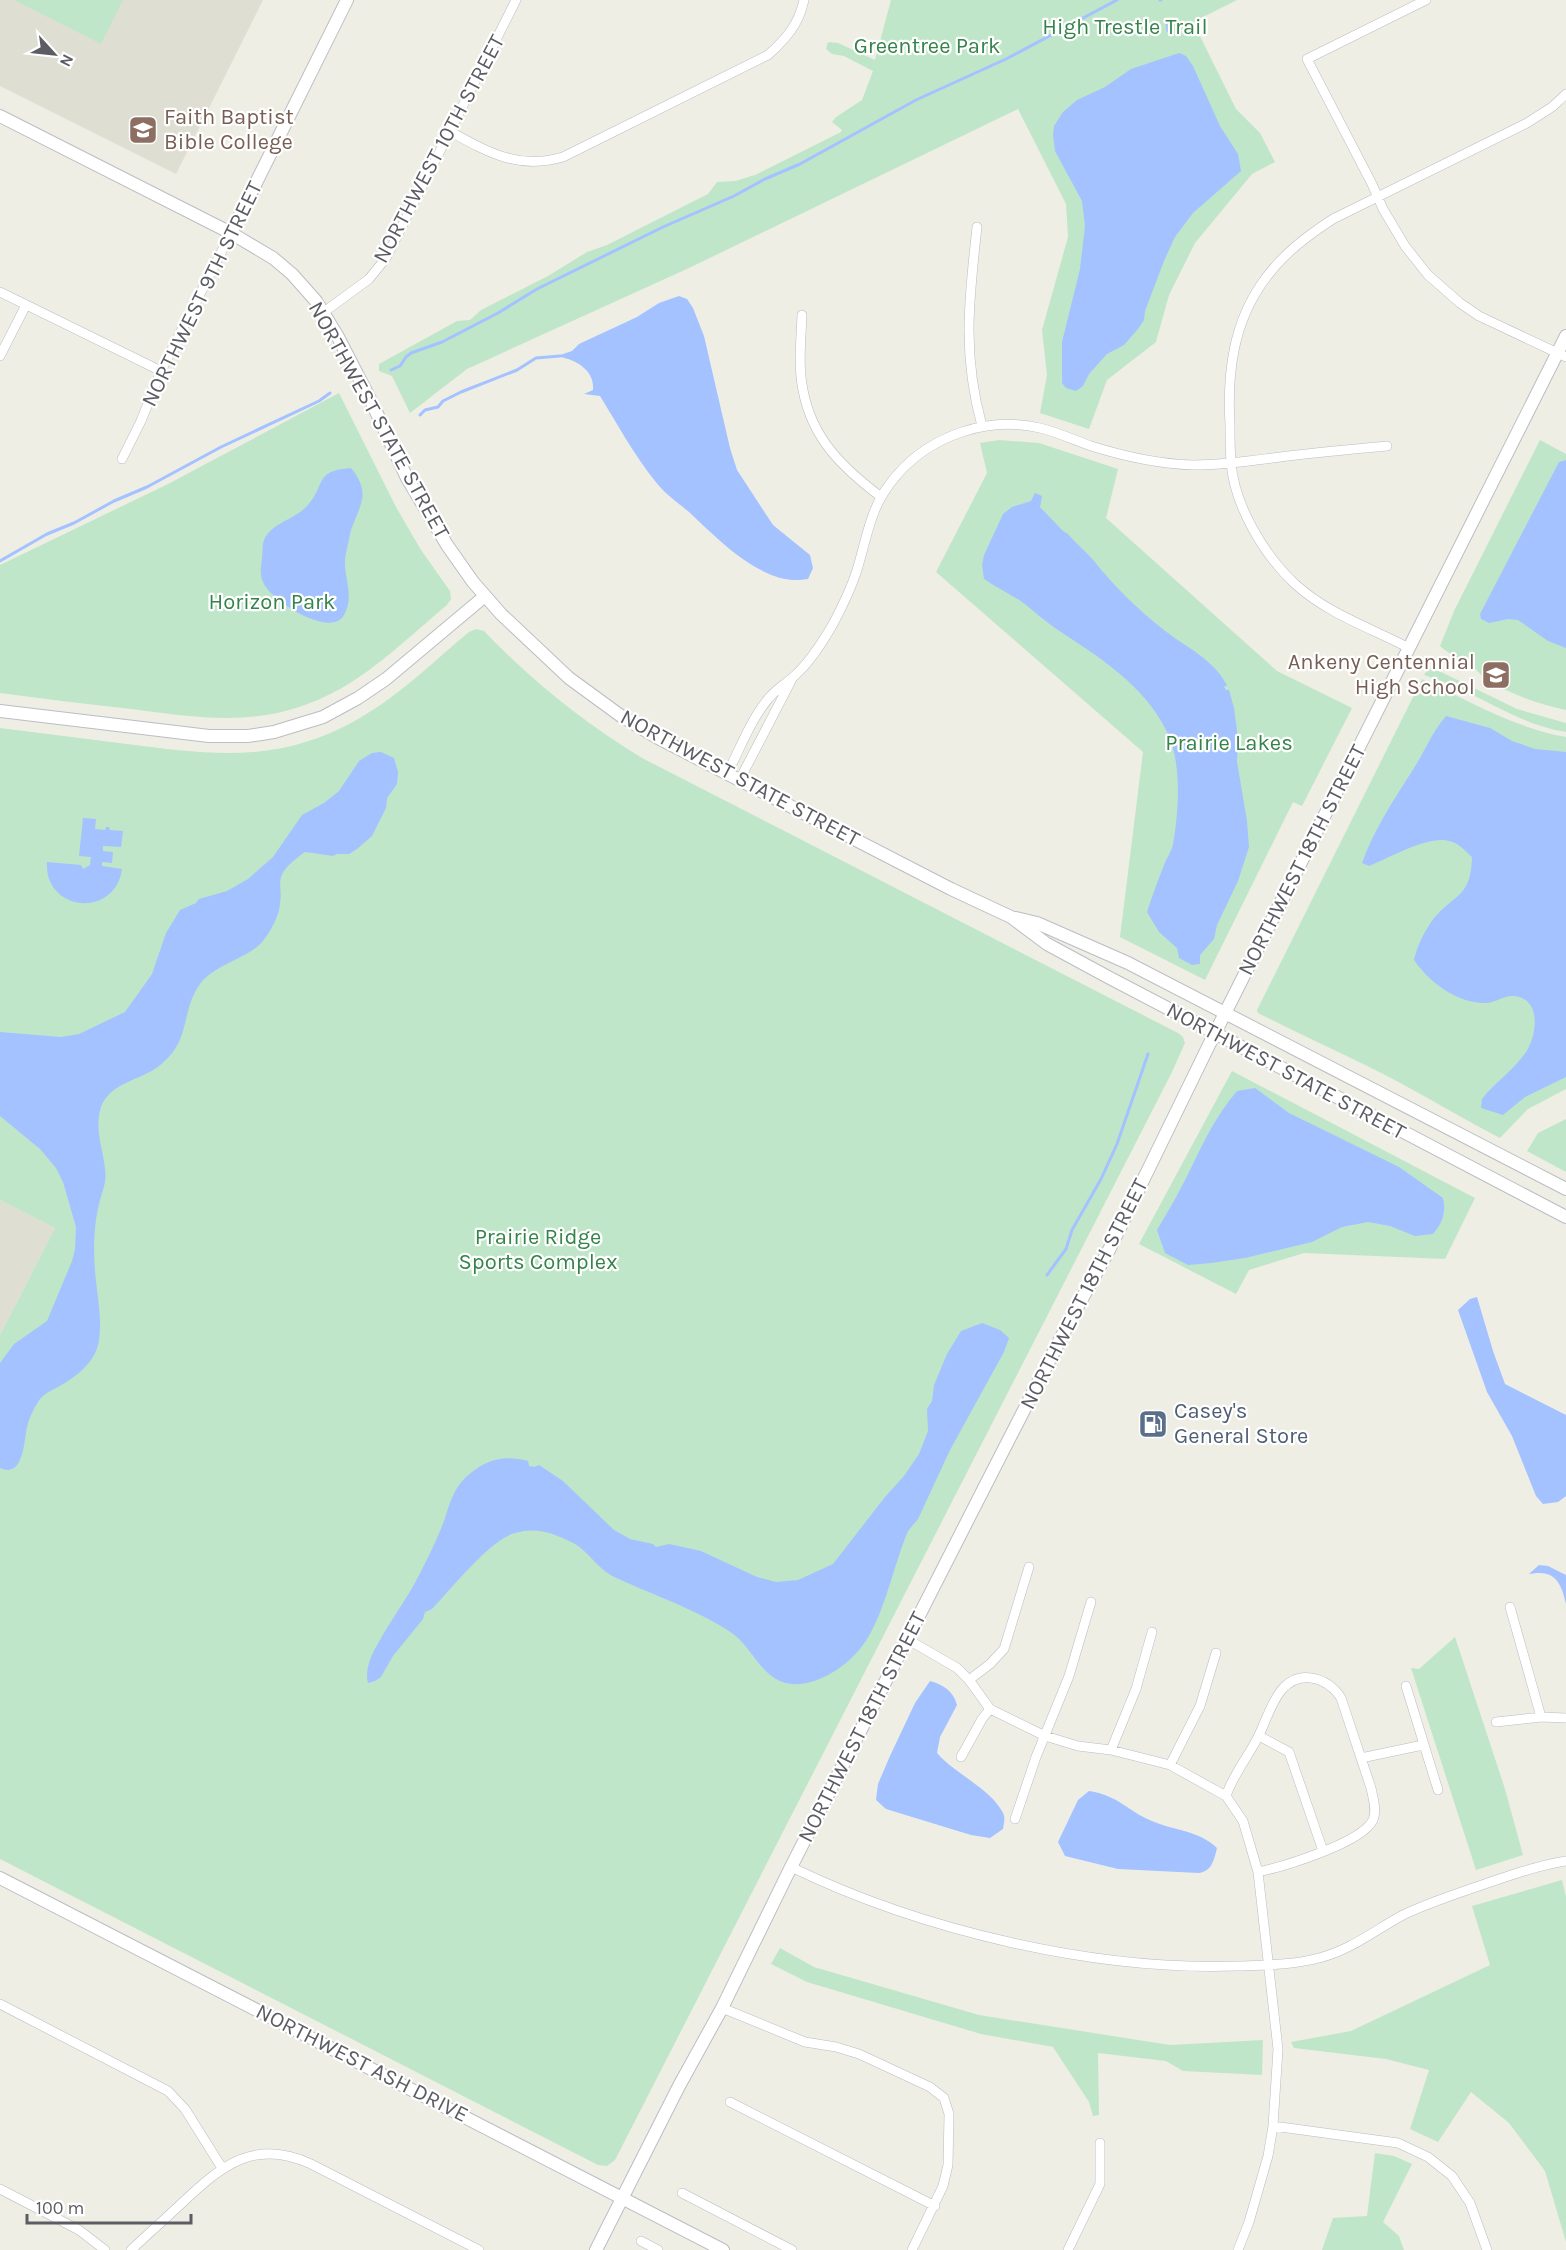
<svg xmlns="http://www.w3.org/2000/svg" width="1566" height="2250" font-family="Karla,sans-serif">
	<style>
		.education { fill: #deded2 }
		.green { fill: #c0e6c9 }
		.water { fill: #a3c2ff }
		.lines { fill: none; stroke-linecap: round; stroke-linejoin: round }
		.stream { stroke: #a3c2ff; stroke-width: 3 }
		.street-casing { stroke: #bbbcc2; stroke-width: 10 }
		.secondary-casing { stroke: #bcbdc5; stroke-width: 14 }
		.street { stroke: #fff; stroke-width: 9 }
		.secondary { stroke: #fff; stroke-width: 12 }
		.labels { text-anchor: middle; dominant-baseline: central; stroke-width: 4.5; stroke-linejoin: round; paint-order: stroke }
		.park-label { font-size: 22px; fill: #34834a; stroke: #fff }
		.education-label { font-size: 22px; fill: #785e54; stroke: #fff; text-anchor: start }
		.street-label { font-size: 22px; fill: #5c5d64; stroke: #fff }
		.service-label { font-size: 22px; fill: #4e5e75; stroke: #fff; text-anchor: start }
	</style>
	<rect width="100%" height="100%" fill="#eeeee4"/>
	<path class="education" d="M0 0H263L176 174 0 86Z
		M0 1200 55 1228 0 1335Z"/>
	<path class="green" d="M14 0H123L101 44Z
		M891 0H1237L1193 22 1236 109 1260 133 1275 162 1252 174 1195 243 1169 295 1156 342 1107 380 1089 429 1040 413 1047 375 1042 330 1068 237 1066 204 1018 109 689 268 467 369 410 413 392 376 379 371V364L457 321 470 320 481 310 548 276 587 252 607 245 698 199 708 194 717 182 735 181 755 175 841 132 842 130 832 122 836 117 862 100 873 71 844 56 832 54 826 49 828 42 838 43 875 60Z
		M339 393 396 507 421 550 450 591 451 599 447 605C412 634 379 667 340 689 268 729 208 719 131 709 87 704 44 699 0 693V565L168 484Z
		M999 440 1039 443 1118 469 1106 518 1277 671 1352 708 1302 806 1293 802 1205 980 1120 937 1143 752 936 572 987 473 980 443Z
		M1540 440 1566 454V710C1538 704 1510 694 1486 679 1480 675 1477 669 1472 666 1462 658 1449 655 1440 646L1454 611Z
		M476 629 484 631C532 681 583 722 642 758L1178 1033 1183 1037 1185 1043 1171 1074 615 2160 607 2166 598 2165 0 1859V1335L55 1228 0 1200V728C42 733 85 739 127 744 212 755 280 764 358 719 399 696 434 661 469 632Z
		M1428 669 1439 671 1517 709 1566 723V732C1521 725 1487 699 1446 683 1439 680 1432 678 1424 675Z
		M1422 679C1469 701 1515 728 1566 737V1089L1528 1109 1500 1138C1452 1113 1406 1084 1357 1061 1324 1045 1291 1030 1258 1013L1257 1010Z
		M1232 1071 1475 1198 1445 1259 1304 1253 1249 1270 1236 1294 1139 1244Z
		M1566 1119V1172L1527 1151 1538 1133Z
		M1455 1637 1505 1789 1523 1855 1476 1870 1411 1668 1419 1669Z
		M1562 1880 1566 1897V2242L1545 2171 1509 2123 1471 2092 1438 2142 1410 2129 1429 2070 1386 2059 1294 2048 1291 2042 1351 2031 1490 1965 1472 1906Z
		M780 1948 814 1967 979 2015 1170 2045 1263 2040 1262 2075 1183 2071 1166 2061 1098 2053 1099 2115 1093 2116 1089 2102 1053 2047 981 2034 807 1982 771 1964Z
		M1375 2153 1394 2156 1412 2164 1383 2222 1399 2236 1404 2250H1322L1333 2218 1367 2216Z"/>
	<path class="water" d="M1179 53 1186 56 1193 66 1220 126 1238 154 1241 171 1193 213 1175 237 1164 261 1145 311 1144 320 1138 329 1124 345 1107 354 1089 374 1083 386 1076 391 1066 388 1062 383V342L1080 269 1085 226 1082 201 1055 151 1053 135 1054 126 1063 112 1077 100 1105 87 1131 69Z
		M679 296 687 299 693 308 704 336 730 448 737 470 773 525 810 555 813 568 808 579C764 588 718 539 689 512 677 502 664 493 655 481 634 455 618 425 600 396L584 394 593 390C595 371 577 360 560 357V355L572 351 579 344 637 317 659 303Z
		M1566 460V648L1548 641 1518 620 1508 619 1489 623 1481 619 1480 614 1559 462Z
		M351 468C371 493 361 503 351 530 349 538 348 545 346 553 341 574 356 594 344 615 331 639 272 601 264 584 259 575 261 567 262 558 263 552 262 544 264 540 271 523 296 519 307 506 327 484 313 471 351 468Z
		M1035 493 1042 496 1040 507 1063 531 1068 534C1076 544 1086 551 1094 561 1114 586 1136 608 1164 630 1187 648 1212 658 1227 685L1224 687 1226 690H1229L1234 708 1238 739 1237 762 1247 821 1249 847 1238 881 1217 925 1214 939 1200 955V964L1192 965 1179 958 1177 948 1159 932 1147 912C1152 896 1158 880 1164 865 1167 857 1171 853 1173 844 1179 811 1182 762 1167 732 1144 684 1097 656 1055 628 1045 621 1036 613 1026 605 1013 595 997 588 984 579L982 565 984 555 1003 514 1012 507 1031 501Z
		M1446 716 1490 728 1512 741 1535 749 1566 752V1077L1525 1097 1503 1115 1481 1108 1482 1099C1495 1082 1514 1070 1526 1052 1537 1035 1542 999 1514 996 1505 995 1496 1002 1487 1003 1458 1004 1430 983 1414 960 1417 946 1425 930 1434 918 1456 893 1471 897 1472 857 1465 851 1459 843 1449 841 1429 835 1389 858 1369 866L1362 863C1374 829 1395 798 1414 768 1425 751 1432 732 1446 716Z
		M381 752 394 758 398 772 397 784 387 798 386 808 372 836 357 849 349 854H337L333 856 305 852C300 855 296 859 291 863 274 879 283 885 280 904 279 916 271 931 263 941 246 960 216 963 200 984 180 1012 192 1041 159 1066 142 1080 110 1082 101 1107 94 1129 103 1148 105 1169 107 1180 103 1190 100 1200 93 1226 93 1255 96 1281 98 1300 102 1321 99 1340 97 1359 79 1375 63 1384 54 1390 44 1392 38 1402 33 1410 29 1418 27 1427 24 1440 24 1479 0 1468V1363L14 1344 47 1321 72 1261 75 1249 76 1227 63 1182 56 1168 40 1149 0 1116V1032L61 1037 79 1034 125 1012 152 974 166 933 180 910 196 903 199 899 227 891 248 879 273 857 302 815 324 803 339 791 359 761 372 753Z
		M83 818 96 819 95 829 105 830 106 827H109L110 830 123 831 121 847 103 846V851L113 852 112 863 102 862V866L122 869C115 919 44 912 47 862L81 865 83 869 90 865 91 857 79 856Z
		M1255 1088 1289 1113 1399 1167 1443 1198C1446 1213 1443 1222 1433 1234L1415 1236 1390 1226 1368 1222 1342 1227 1312 1242 1245 1258 1211 1263 1188 1265 1165 1253 1157 1230C1169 1210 1181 1189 1191 1168 1205 1139 1216 1116 1237 1091Z
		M1477 1297 1493 1351 1505 1384 1566 1415V1496L1558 1502 1543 1504 1536 1496 1512 1436 1487 1392 1458 1310 1470 1299Z
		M982 1323 1000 1330 1009 1338 1004 1352 950 1450 918 1519 908 1531C893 1566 883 1622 860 1649 842 1671 801 1697 773 1677 755 1664 748 1643 729 1631 701 1613 670 1601 639 1588 629 1583 616 1579 606 1572 598 1566 591 1557 583 1550 576 1543 565 1539 555 1535 542 1530 529 1529 515 1533 491 1539 451 1589 432 1609L425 1612 423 1619 393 1656 381 1677 375 1681 368 1683C364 1669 373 1651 380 1640 392 1618 407 1599 418 1577 428 1558 438 1538 445 1518 450 1503 453 1490 465 1478 484 1460 503 1454 528 1461L529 1466 534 1467 539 1465 563 1481 614 1530 630 1539 653 1544 656 1547 669 1544 701 1551 757 1577 776 1582 798 1580 833 1564 885 1497 904 1476 919 1454 928 1431 927 1409 932 1401 934 1385 947 1354 961 1331Z
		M1539 1565 1548 1566 1566 1575V1604C1561 1581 1554 1569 1529 1574Z
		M930 1681C944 1685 953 1691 957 1705L940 1737 937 1753C955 1774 988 1787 1002 1811 1006 1817 1004 1822 1003 1829L990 1838 971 1835 886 1809 876 1800 878 1784 890 1756 915 1703Z
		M1089 1791C1120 1796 1127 1811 1152 1821 1175 1831 1198 1830 1217 1848 1214 1860 1212 1871 1199 1873L1118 1869 1065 1856 1058 1842 1078 1800Z"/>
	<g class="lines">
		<path class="stream" d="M1160 0H1161
			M1167 20 1168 31
			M391 370 400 366 406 357 411 353 442 342 498 313 537 289 663 227 734 196 765 179 800 164 916 100 1006 59 1117 0
			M420 415 425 410 438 407 443 401 461 392 517 370 536 358 560 356
			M0 561 47 534 74 523 114 501 147 487 221 447 319 401 330 393
			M1047 1275 1066 1249 1072 1230 1101 1179 1117 1144 1148 1054"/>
		<g class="street-casing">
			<path id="street" d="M1426 0 1307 59 1372 184 1383 209 1405 246 1428 275 1460 303 1479 316 1566 357
				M451 132C489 153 519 170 563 157L768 55C786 39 799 24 804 0
				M977 227C969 300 962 354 982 426
				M0 292 161 371
				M324 312 369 279 386 258 516 0
				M802 315C801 340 798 366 803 390 812 439 843 468 881 497
				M0 356 26 305
				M122 459 141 421 161 371 231 233
				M1409 648C1371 628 1328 614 1295 584 1264 555 1234 505 1231 462 1230 450 1230 437 1230 425 1227 373 1233 322 1265 279 1284 253 1307 236 1333 219L1527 123 1552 107 1566 94
				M727 774C740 749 750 721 768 699 775 690 784 685 792 678 809 664 822 643 833 624 842 607 851 589 857 570 868 534 870 506 896 476 931 435 988 416 1040 428 1057 432 1074 440 1091 446 1123 456 1159 464 1193 465 1225 465 1257 460 1288 456 1321 452 1354 449 1387 446
				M739 781 792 679
				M1510 1607 1541 1717
				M907 1639 957 1668 969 1680 990 1709 1045 1736 1078 1746 1111 1750 1170 1765 1226 1796 1243 1821 1258 1872 1278 2049 1273 2126 1268 2156 1249 2222 1238 2250
				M969 1680 990 1664 1004 1649 1029 1567
				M1406 1686 1438 1790
				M1496 1722 1541 1717 1566 1718
				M1259 1736 1289 1752 1323 1851
				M1111 1750 1136 1689 1152 1632
				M961 1757 982 1719 990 1709
				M1361 1758 1423 1745
				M1170 1765 1200 1706 1216 1653
				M1226 1796C1233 1775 1247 1758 1257 1739 1269 1717 1277 1673 1311 1678 1324 1680 1334 1687 1341 1698L1371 1788C1373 1798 1377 1810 1373 1820 1362 1843 1282 1867 1258 1872
				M1015 1819 1036 1757 1069 1676 1091 1602
				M791 1867C921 1930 1093 1971 1238 1966 1265 1965 1293 1965 1319 1958 1351 1950 1375 1930 1403 1915 1428 1903 1453 1895 1479 1886 1508 1876 1536 1866 1566 1861
				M0 2004 168 2091 185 2109 222 2168
				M722 2008 805 2042 836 2047 859 2054 930 2087 944 2098 949 2114 948 2165 943 2186 912 2250
				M730 2102 935 2206
				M1273 2126 1398 2143 1428 2157 1452 2176 1470 2203 1487 2250
				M0 2189 79 2230 105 2250
				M682 2193 792 2250
				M641 2241 658 2250
				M131 2250C148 2234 165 2219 182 2203 222 2165 255 2138 311 2164L479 2250
				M1068 2250 1100 2184V2143"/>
		</g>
		<g class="secondary-casing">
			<path id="secondary" d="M0 116 231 233 273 258 292 274 316 301 338 337 372 403 407 478 447 545 473 582 501 614 569 678 621 716 658 738 951 889 1011 917 1047 944 1108 977 1566 1217
				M231 233 347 0
				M0 711 209 736H248L274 732 323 717 358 698 386 679 485 596
				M1016 918 1037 923 1128 963 1566 1189
				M0 1878 723 2250
				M596 2250 679 2086 722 2008 791 1867 982 1492 1068 1324 1110 1248 1208 1047 1566 336"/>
		</g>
		<use href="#street" class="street"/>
		<use href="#secondary" class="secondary"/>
	</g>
	<defs>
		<g id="university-square" transform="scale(1.5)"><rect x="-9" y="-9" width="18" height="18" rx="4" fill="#8d6e63" stroke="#fff"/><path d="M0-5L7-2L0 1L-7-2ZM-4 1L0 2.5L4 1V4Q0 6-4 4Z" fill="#fff"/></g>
		<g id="school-square" transform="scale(1.5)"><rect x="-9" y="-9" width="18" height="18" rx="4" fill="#8d6e63" stroke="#fff"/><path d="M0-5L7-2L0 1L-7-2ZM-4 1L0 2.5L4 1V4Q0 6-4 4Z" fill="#fff"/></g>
		<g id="fuel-square" transform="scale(1.5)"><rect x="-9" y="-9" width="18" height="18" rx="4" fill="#5c6f8a" stroke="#fff"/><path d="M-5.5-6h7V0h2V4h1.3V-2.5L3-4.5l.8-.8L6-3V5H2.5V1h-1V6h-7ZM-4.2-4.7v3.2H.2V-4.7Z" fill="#fff"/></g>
	</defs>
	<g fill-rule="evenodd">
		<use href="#university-square" x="143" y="130"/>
		<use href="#school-square" x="1496" y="675"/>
		<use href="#fuel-square" x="1153" y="1424"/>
	</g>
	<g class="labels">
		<g class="park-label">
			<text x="1125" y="27">High Trestle Trail</text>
			<text x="927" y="46">Greentree Park</text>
			<text x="272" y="602">Horizon Park</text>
			<text x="1229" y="743">Prairie Lakes</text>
			<text x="538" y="1237">Prairie Ridge<tspan x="538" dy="25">Sports Complex</tspan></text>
		</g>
		<g class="education-label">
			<text x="164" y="117">Faith Baptist<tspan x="164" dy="25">Bible College</tspan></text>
			<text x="1475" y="662" text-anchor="end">Ankeny Centennial<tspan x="1475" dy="25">High School</tspan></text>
		</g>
		<g class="street-label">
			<text transform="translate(439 149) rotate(-62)">NORTHWEST 10TH STREET</text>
			<text transform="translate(202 294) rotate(-64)">NORTHWEST 9TH STREET</text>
			<text transform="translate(379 420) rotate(61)">NORTHWEST STATE STREET</text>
			<text transform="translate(740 778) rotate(28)">NORTHWEST STATE STREET</text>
			<text transform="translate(1302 860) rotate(-63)">NORTHWEST 18TH STREET</text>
			<text transform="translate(1286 1071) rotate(28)">NORTHWEST STATE STREET</text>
			<text transform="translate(1084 1294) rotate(-63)">NORTHWEST 18TH STREET</text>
			<text transform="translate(862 1727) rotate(-63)">NORTHWEST 18TH STREET</text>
			<text transform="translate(362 2063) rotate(27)">NORTHWEST ASH DRIVE</text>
		</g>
		<g class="service-label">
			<text x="1174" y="1411">Casey's<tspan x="1174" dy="25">General Store</tspan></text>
		</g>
	</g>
	<g transform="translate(54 54) rotate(117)" stroke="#ffffff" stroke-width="4.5" paint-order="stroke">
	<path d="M0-4.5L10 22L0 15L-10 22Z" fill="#5c5d64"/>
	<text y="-9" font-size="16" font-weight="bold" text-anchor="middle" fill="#5c5d64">N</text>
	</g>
	<path d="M27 2214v9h164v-9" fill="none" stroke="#5c5d64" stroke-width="3"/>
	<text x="36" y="2214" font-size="18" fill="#5c5d64" stroke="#ffffff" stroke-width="4.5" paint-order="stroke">100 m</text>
</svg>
